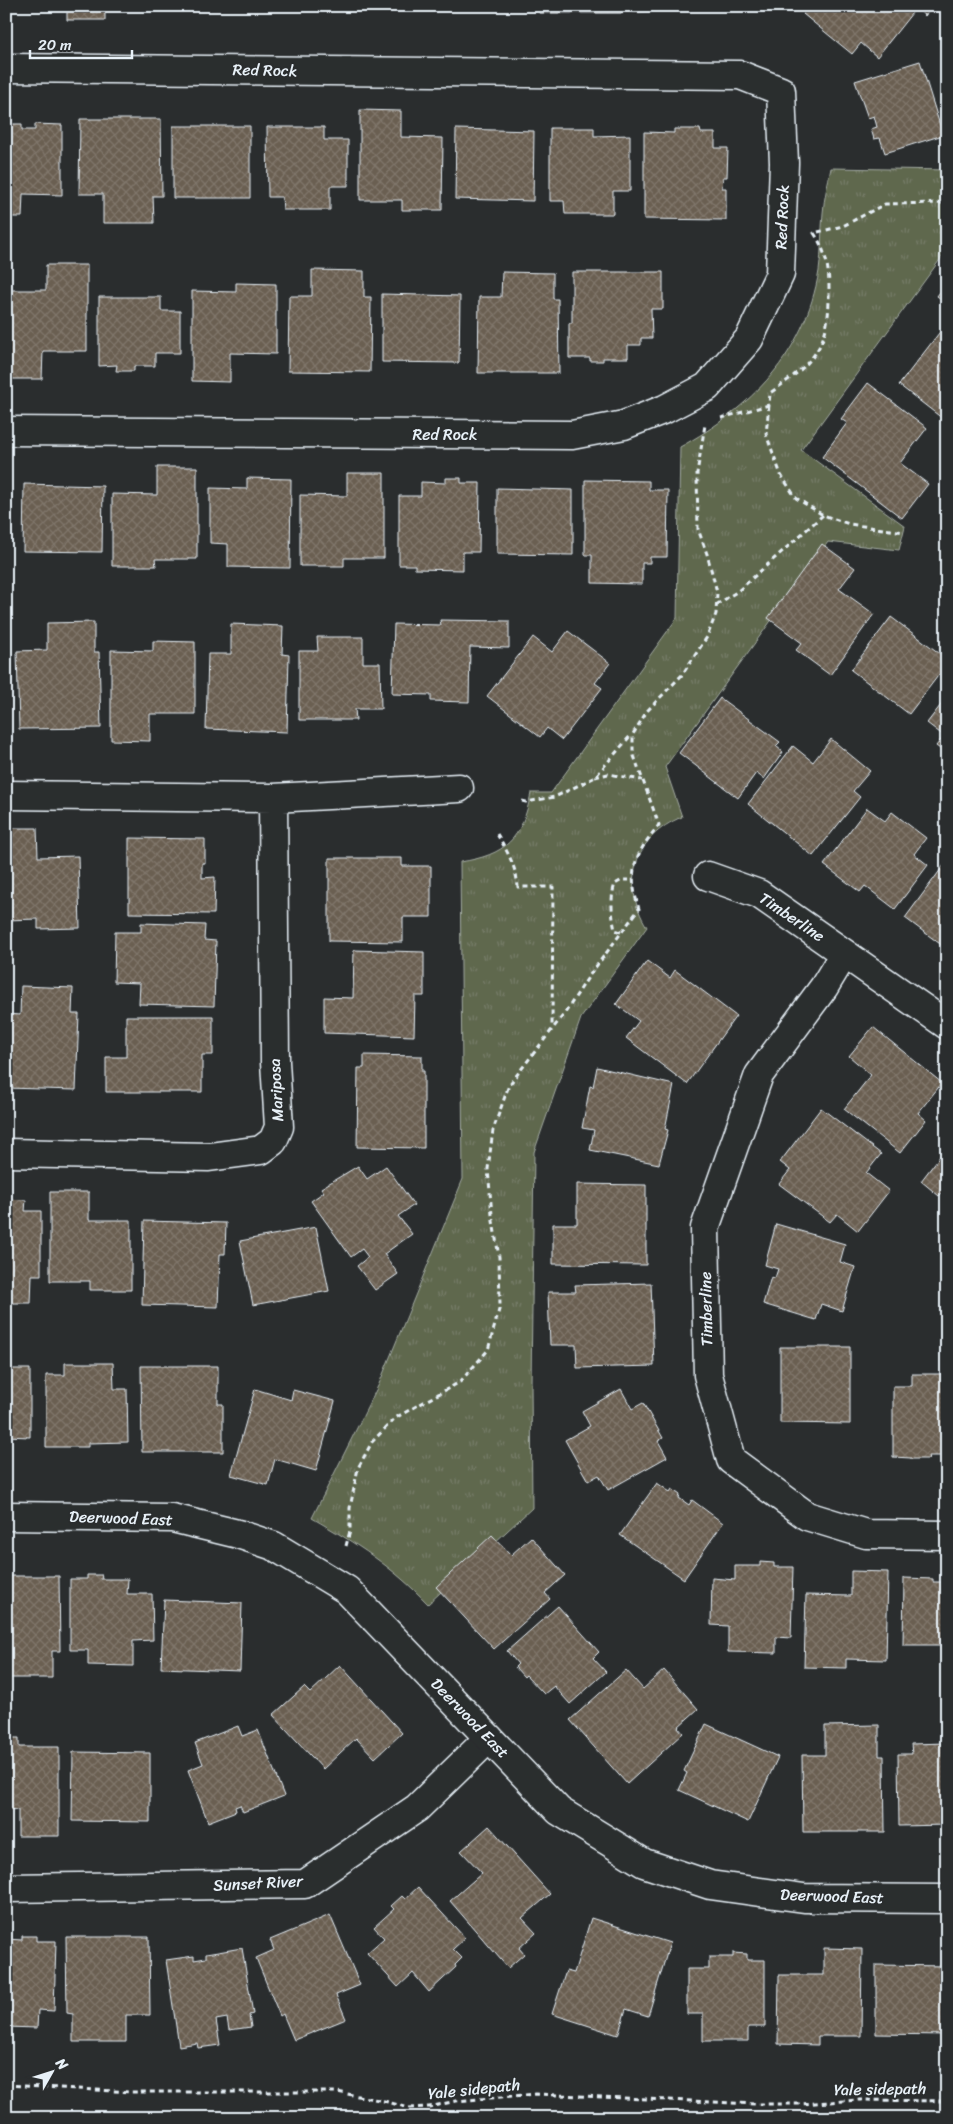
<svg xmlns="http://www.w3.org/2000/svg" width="953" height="2124" font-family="Sriracha,sans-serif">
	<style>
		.park { fill: url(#park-tufts); stroke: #a4aca3 }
		.building { fill: url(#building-cross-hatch); stroke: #e8f1f8 }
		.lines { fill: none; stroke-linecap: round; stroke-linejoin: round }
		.street-casing { stroke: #e8f1f8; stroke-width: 31 }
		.secondary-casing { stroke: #e8f1f8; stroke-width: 31 }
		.path { stroke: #e8f1f8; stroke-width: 3; stroke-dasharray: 5 4; stroke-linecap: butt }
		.street { stroke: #2a2d2e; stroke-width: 28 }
		.secondary { stroke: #2a2d2e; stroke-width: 28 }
		.labels { text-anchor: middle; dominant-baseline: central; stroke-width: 4; stroke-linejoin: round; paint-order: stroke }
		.street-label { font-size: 16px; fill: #e8f1f8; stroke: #2a2d2e }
	</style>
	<defs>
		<pattern id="park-tufts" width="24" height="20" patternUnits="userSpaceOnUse" patternTransform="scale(1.25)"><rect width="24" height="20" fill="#5f674e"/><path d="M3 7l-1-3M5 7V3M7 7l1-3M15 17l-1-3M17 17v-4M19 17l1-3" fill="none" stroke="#767d68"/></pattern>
		<pattern id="building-cross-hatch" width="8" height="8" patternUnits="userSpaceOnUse" patternTransform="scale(1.25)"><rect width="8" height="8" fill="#6a5e51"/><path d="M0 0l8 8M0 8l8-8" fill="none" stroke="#7f766b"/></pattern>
	</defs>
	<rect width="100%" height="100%" fill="#2a2d2e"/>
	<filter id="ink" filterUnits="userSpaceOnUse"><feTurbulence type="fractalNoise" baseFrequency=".02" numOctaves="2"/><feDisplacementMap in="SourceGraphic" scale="10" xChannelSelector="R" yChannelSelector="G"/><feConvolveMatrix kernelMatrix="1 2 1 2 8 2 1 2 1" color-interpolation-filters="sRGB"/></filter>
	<g filter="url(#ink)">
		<path class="park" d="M831 168 947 170V250L801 450 905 526 899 550 828 542 665 767 682 817C634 836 620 884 647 927L581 1018 534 1152 531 1384 532 1508 428 1604C392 1566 357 1544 312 1518L379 1384 463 1179 460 862C506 855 522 839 531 793H551L677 618 680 447C751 408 805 354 819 271 822 252 821 232 823 213 824 198 828 183 831 168Z"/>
		<path class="building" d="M67 6H105V20H67Z
			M256 6H337V10L256 8Z
			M407 6 382 7V11L367 10 368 7H351Z
			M539 6H622V13H539Z
			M633 6H672V11L633 12Z
			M809 6H933L925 16 916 8 877 57 861 43 852 54 803 14Z
			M920 61 943 135 885 153 880 138 874 139 871 129 877 127 874 116 868 118 855 81Z
			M360 110 401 111V137L443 138 442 210H402V200H360Z
			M80 119H161L162 196H153L154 223H103V194H79Z
			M6 124H22V130H35V124L62 125V195L23 194 22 217H6Z
			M173 126H250V198H173Z
			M267 127H324V140H348V186H330V210H283L282 197H268Z
			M550 128H594V136L630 135V191H613V214H565L564 201H550Z
			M456 129 534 131 533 201 455 199Z
			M674 129H700L701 133H715V148H728L727 177H723L722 188H726V220L644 219V132L674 133Z
			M46 265H87V351H43L42 379H6V290H46Z
			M312 270 364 271V297H371L370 372 288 371 289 296H312Z
			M502 272 553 273V299H558L559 373H478L479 297H501Z
			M572 272H663V309H651L652 338H641V345H628V358H603V361H590V358H569V323H572Z
			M236 283 276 284V354L230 353V382L192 381V291L236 292Z
			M947 283V303L937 296Z
			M382 294 460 296 459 363 382 362Z
			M99 297H161V311H180V353H155V366H134V371H116L117 365 99 366Z
			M946 324H947V422L899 385Z
			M868 383 927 428 900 463 928 484 902 518 822 457 847 423 841 419Z
			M6 466H7L6 555Z
			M157 467H197V559H155L156 566H112V494L157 495Z
			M347 473H384V558H344V566H300V495L347 496Z
			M247 478 291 479 290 568 228 567V544L210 543V488L247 489Z
			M446 478H461V483H480L479 552H463V570L415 569V565H399V496H421V482L446 483Z
			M585 480 649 481V490H668L667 557H650V563H642V584L592 583V555H585Z
			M24 484 103 486 102 552 23 551Z
			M497 488 573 490V555L497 554Z
			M822 544 855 568 839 589 874 614 830 675 796 650 802 643 768 618Z
			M891 617 947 659V664L909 714 851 670Z
			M440 620 509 621V648L470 647 469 702 431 701V695L392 694 394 624 441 625Z
			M94 622V652H99L101 728 19 729 17 651 47 650V623Z
			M231 624 283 626 282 654 289 655 287 732 206 729 208 654H231Z
			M568 631 610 663 595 683 602 688 562 740 547 728 540 737 487 696 533 637 552 652Z
			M317 637H363V663H380L381 709H355L356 720H299V651H318Z
			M153 641 195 642V714H150V741L111 740V650L153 651Z
			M947 697V754L936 746 944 736 927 723Z
			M720 698 780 742 776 746 783 752 764 779 756 773 738 798 679 753Z
			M831 739 870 771 853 791 860 797 813 856 748 804 793 746 813 762Z
			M867 808 885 821 892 812 926 838 914 854 928 865 895 909 865 886 860 892 824 865Z
			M6 828H37L38 857 78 856 80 928 38 929V919L6 920Z
			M129 838 205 839V863H202V878L215 877 214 914 129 913Z
			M329 858H402V866H431V917H403V942L329 941Z
			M947 861V949L905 918Z
			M141 923 205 925 204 940 216 941 214 1006 139 1004 140 983 114 982 115 932H141Z
			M354 950 424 952V996H415L414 1036 324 1033V997L353 998Z
			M647 961 670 978 675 970 736 1016 687 1084 626 1038 639 1021 616 1004Z
			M21 986 73 988 72 1014H79L76 1090 6 1088V1014L20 1015Z
			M126 1016H213V1055H202V1092H106V1057H126Z
			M873 1027 942 1083 918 1113 926 1120 900 1153 844 1109 871 1075 849 1056Z
			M364 1055 422 1056V1071H424V1148L357 1147 358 1068H364Z
			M597 1067 674 1085 665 1129 668 1130 659 1164 590 1150 594 1130 582 1128 590 1086 593 1087Z
			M821 1108 881 1154 866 1173 889 1191 858 1231 837 1214 830 1222 779 1184 790 1170 780 1162Z
			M947 1147V1197L942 1193 939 1196 921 1181Z
			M358 1166 367 1179 386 1166 414 1205 398 1216 412 1234 384 1254 398 1274 375 1290 357 1266 368 1257 362 1249 351 1257 311 1201 324 1192 321 1188Z
			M577 1184 646 1185V1265L553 1264V1224H577Z
			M50 1192H89V1220H131V1290H90V1281H50Z
			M6 1199 26 1200 25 1211H41V1275H32L31 1303H6Z
			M144 1221 226 1223 225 1254H220L218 1307 142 1305Z
			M776 1224 845 1244 840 1262 855 1267 842 1311 821 1304 816 1320 763 1304 771 1277 775 1278 778 1269 765 1265Z
			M316 1227 329 1291 253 1305 240 1241Z
			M651 1283 654 1366 577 1368 576 1345H550L548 1292H576L575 1285Z
			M780 1347H850V1424L780 1423Z
			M65 1363H113L114 1389H127L128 1442 88 1443V1447H46V1375H65Z
			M141 1366H218V1404H223V1452H142Z
			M6 1369H30V1437L6 1436Z
			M912 1374H947V1456H928L929 1459H911V1458L893 1457V1386H912Z
			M255 1389 291 1400 293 1390 335 1401 316 1471 275 1459 268 1485 231 1475Z
			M621 1389 632 1409 643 1403 663 1438 658 1441 667 1457 608 1490 599 1475 588 1481 565 1440 590 1426 582 1411Z
			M657 1483 670 1492 672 1489 680 1495 679 1498 689 1505 692 1500 723 1523 684 1579 620 1535Z
			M492 1535 511 1555 531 1537 565 1575 545 1593 550 1599 494 1649 436 1587Z
			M760 1562 774 1563V1567H793L791 1638 776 1637V1653L728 1652V1626L711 1625 712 1578 735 1580V1566H760Z
			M851 1571 888 1572 886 1660 846 1659V1668L804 1667 806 1595 851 1596Z
			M87 1575H102L101 1579H128L127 1594H152L153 1640 133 1641V1666L88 1665V1650H70V1579H87Z
			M6 1576H59L60 1651H52V1678H6Z
			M904 1578 933 1579V1582H945V1579H947V1645H903Z
			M164 1600 242 1603 240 1671 161 1668Z
			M558 1606 599 1652 593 1658 606 1672 570 1704 554 1686 544 1694 526 1675 524 1677 515 1667 518 1664 507 1651Z
			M340 1665 402 1733 375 1758 356 1738 323 1769 273 1715 304 1687 310 1693Z
			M626 1670 643 1689 664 1670 698 1709 678 1727 683 1733 627 1784 570 1720Z
			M706 1724 778 1757 748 1822 679 1790 687 1773 684 1771Z
			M879 1725V1756H884L885 1832H803L802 1755H825V1726Z
			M238 1726 242 1736 258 1730 284 1796 243 1812 240 1805 235 1807 236 1811 208 1822 188 1770 203 1764 195 1743Z
			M6 1738H19V1747H59V1836H18V1810L6 1809Z
			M947 1743V1825L899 1826 898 1754H912L911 1744Z
			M73 1752 150 1753V1822L72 1821Z
			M489 1826 550 1894 522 1918 536 1933 519 1948 524 1954 508 1968 450 1901 482 1873 461 1851Z
			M418 1887 465 1938 453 1949 462 1958 455 1965 456 1967 429 1992 413 1973 398 1987 367 1953 384 1938 374 1927 394 1909 391 1906 402 1896 405 1899Z
			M330 1915 360 1985 336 1995 346 2019 294 2040 283 2014 280 2016 256 1958 274 1950 270 1940Z
			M591 1918 670 1943 648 2016 626 2009 618 2035 552 2014 566 1971 574 1973Z
			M22 1936H36V1941H56L54 2011 38 2010 37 2028 6 2027V1939L22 1940Z
			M66 1937H149L150 2015H126V2042H73V2014L67 2013Z
			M242 1948 253 2014 249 2015 251 2027 229 2030 227 2018 216 2020 220 2045 198 2048 197 2043 179 2046 166 1960 194 1956V1960L206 1958V1954Z
			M824 1948 862 1949 861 2036H818V2045L778 2044 779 1975H824Z
			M733 1953 747 1954V1960H765V2027H748V2041H703V2014H687V1969H709V1957H733Z
			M876 1965 947 1966V2035L876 2034Z"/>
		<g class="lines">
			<g class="street-casing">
				<path id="street" d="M6 68 740 75 781 91 784 163 780 274 749 339 707 387 665 409 624 425 572 435 6 431
					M6 795 273 798 459 788
					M708 876 759 894 947 1025
					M844 954 824 987 759 1075 705 1228 708 1375 731 1460 807 1516 866 1534 947 1535
					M6 1153 209 1157 261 1150 273 1141 279 1127 275 1062 273 798
					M6 1888 305 1884 417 1808 489 1738"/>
			</g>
			<g class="secondary-casing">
				<path id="secondary" d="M6 1516 172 1518 238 1534 274 1546 347 1590 559 1811 644 1863 710 1885 804 1898 947 1899"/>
			</g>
			<path class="path" d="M769 405 766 434 781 475 796 498 823 515 849 524 904 532
				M721 418 769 405 770 393C816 361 830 346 829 289 829 268 826 251 814 233L843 226 885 204 947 203
				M716 605 738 591 823 515
				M595 777 608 774 642 780
				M522 801 526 802 555 797 595 777 632 734
				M497 834C507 851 516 866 518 887H553L552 1027
				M621 932 615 930C612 917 610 897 615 884L622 880H633
				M346 1546 350 1531V1508L358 1468 372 1442 395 1418 460 1382 488 1350 500 1306 499 1257 492 1215 488 1169 493 1130 509 1085 565 1013 589 976 639 909C627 872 634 855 659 825L633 753V734L647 711 682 675 707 637 716 614 717 592 707 554 698 529 697 473 705 425
				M6 2085 130 2092H337L384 2101 409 2108 429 2107 456 2101 536 2094 756 2104H801L859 2100 947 2101"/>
			<use href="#street" class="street"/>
			<use href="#secondary" class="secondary"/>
		</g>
	</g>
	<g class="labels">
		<g class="street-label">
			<text transform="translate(265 70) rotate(1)">Red Rock</text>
			<text transform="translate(782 217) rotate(-88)">Red Rock</text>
			<text x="445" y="434">Red Rock</text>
			<text transform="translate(792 917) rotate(34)">Timberline</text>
			<text transform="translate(276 1090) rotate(-93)">Mariposa</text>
			<text transform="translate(706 1309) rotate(-91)">Timberline</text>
			<text transform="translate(121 1518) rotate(2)">Deerwood East</text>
			<text transform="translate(470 1718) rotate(46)">Deerwood East</text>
			<text transform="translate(258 1883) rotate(-3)">Sunset River</text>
			<text transform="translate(832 1896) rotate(2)">Deerwood East</text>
			<text transform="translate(474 2089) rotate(-6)">Yale sidepath</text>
			<text transform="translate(880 2089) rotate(-1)">Yale sidepath</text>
		</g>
	</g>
	<rect width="953" height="2124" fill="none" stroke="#2a2d2e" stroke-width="25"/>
	<rect x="12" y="12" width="928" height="2099" fill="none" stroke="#e8f1f8" stroke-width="2" filter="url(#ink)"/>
	<g transform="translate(52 2072) rotate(51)" stroke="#2a2d2e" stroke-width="4" paint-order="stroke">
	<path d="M0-4L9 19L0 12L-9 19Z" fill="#e8f1f8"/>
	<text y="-8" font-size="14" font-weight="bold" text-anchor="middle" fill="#e8f1f8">N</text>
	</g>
	<path d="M30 50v8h102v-8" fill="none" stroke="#e8f1f8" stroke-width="2.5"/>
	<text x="38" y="50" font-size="15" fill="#e8f1f8" stroke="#2a2d2e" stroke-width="4" paint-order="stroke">20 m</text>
</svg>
